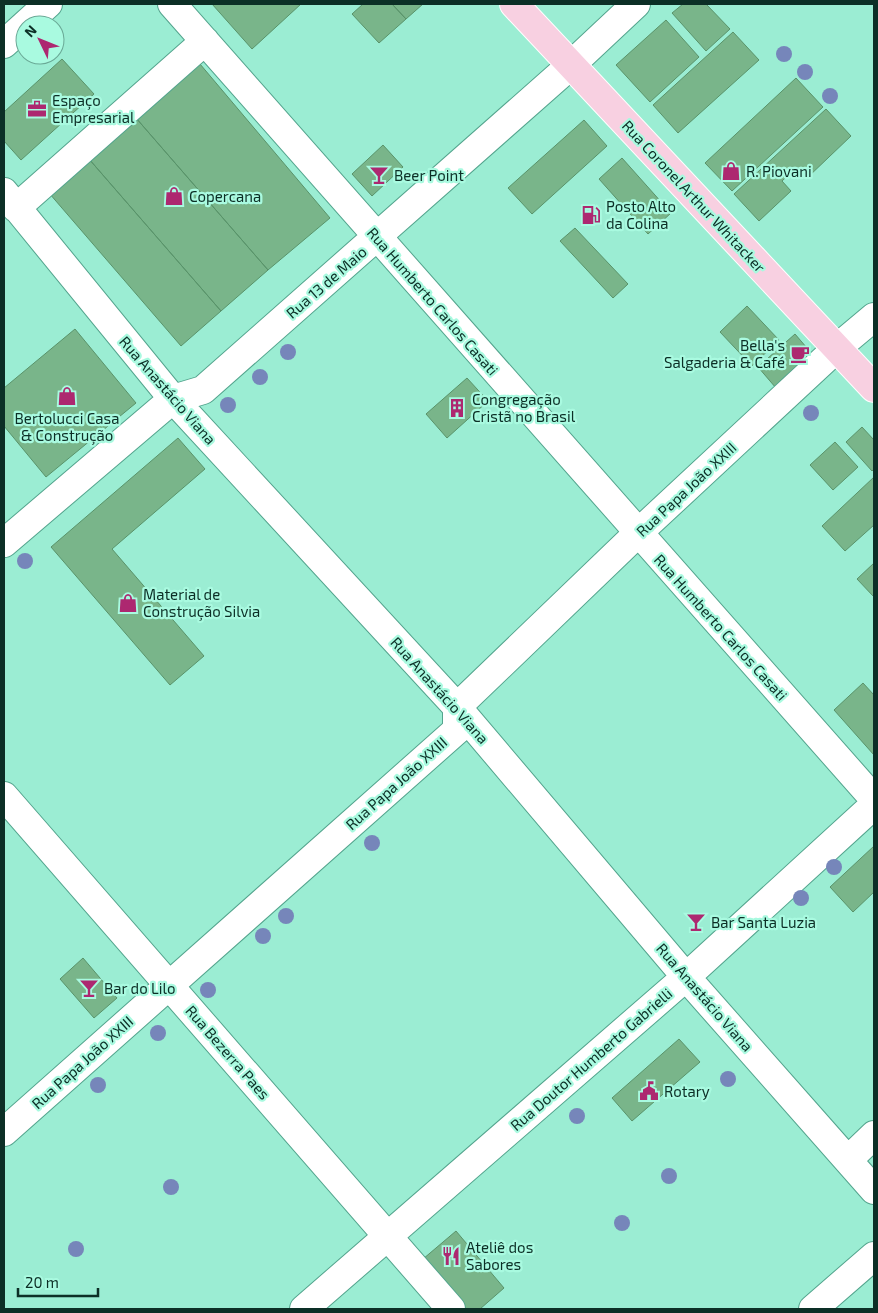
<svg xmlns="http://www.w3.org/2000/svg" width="878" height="1313" font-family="'Exo 2',sans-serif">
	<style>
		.building { fill: #79b58a; stroke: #59936a }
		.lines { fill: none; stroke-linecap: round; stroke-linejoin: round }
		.minor-casing { stroke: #53a48d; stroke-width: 30 }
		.major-casing { stroke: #fff; stroke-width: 30 }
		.minor { stroke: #fff; stroke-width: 28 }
		.major { stroke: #f8d0e1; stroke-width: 28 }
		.tree { fill: #7686ba }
		.labels { text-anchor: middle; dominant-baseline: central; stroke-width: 4.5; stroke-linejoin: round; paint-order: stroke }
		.poi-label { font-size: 15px; fill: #0c2f26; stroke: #a9fae0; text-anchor: start }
		.street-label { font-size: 15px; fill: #0c2f26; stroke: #a9fae0 }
	</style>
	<rect width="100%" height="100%" fill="#9bedd3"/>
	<path class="building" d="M212 4H301L252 49Z
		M363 4H392L406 19 379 43 352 14Z
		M392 4H423L406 19Z
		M683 4H706L730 29 706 51 672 13Z
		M666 20 699 57 650 102 616 65Z
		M733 32 759 60 678 133 653 105Z
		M62 59 94 94 21 160 4 141V112Z
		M200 64 330 218 268 270 136 118Z
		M796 78 823 107 732 191 705 163Z
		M826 109 851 136 807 178 797 167 782 181 791 191 759 221 734 194Z
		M136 118 268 270 221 311 89 159Z
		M584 120 607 146 532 214 508 188Z
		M383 145 403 167 372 196 352 174Z
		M622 158 671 213 648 234 599 179Z
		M89 159 221 311 181 346 49 193Z
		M575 228 628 284 613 298 560 241Z
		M747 306 779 340 752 366 720 332Z
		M75 329 136 403 46 477 4 426V388Z
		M795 334 813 355 776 388 758 367Z
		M467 378 488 401 447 438 426 414Z
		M862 427 874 440V469L872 471 846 442Z
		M178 438 205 469 112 549 204 656 170 685 51 547Z
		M835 442 858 467 833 490 810 465Z
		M874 477V525L845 551 822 526Z
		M874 563V597L857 579Z
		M863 683 874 695V755L834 710Z
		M874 846V892L853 912 830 887Z
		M83 958 117 998 94 1018 60 979Z
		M679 1039 700 1062 632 1121 612 1098Z
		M456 1231 504 1288 480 1309H465L423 1259Z"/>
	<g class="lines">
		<g class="minor-casing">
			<path id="minor" d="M172 4 874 799
				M4 44 48 4
				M4 192 173 399 457 707 686 977 874 1190
				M16 208 205 41
				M4 543 173 399 203 390 571 65 636 4
				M4 796 451 1309
				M4 1132 457 730V707L638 533 837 348 874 317
				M849 1159 874 1135
				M304 1309 686 977 874 805
				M813 1309 874 1256"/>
		</g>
		<g class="major-casing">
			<path id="major" d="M514 4 874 388"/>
		</g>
		<use href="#minor" class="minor"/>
		<use href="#major" class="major"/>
	</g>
	<g class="tree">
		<circle cx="784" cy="54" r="8"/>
		<circle cx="805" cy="72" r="8"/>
		<circle cx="830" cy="96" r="8"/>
		<circle cx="288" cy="352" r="8"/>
		<circle cx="260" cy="377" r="8"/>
		<circle cx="228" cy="405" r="8"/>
		<circle cx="811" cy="413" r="8"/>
		<circle cx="25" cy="561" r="8"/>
		<circle cx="372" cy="843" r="8"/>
		<circle cx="834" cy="867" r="8"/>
		<circle cx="801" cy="898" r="8"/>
		<circle cx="286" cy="916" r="8"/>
		<circle cx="263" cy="936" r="8"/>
		<circle cx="208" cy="990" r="8"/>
		<circle cx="158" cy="1033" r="8"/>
		<circle cx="728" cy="1079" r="8"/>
		<circle cx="98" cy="1085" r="8"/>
		<circle cx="577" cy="1116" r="8"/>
		<circle cx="669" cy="1176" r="8"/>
		<circle cx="171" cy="1187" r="8"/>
		<circle cx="622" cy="1223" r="8"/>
		<circle cx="76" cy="1249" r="8"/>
	</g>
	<defs>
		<g id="office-bare" transform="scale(1.5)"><path d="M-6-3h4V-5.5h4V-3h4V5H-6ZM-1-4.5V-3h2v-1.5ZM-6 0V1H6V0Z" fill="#ad2870" stroke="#a9fae0" stroke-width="2.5" paint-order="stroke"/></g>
		<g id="shop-bare" transform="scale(1.5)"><path d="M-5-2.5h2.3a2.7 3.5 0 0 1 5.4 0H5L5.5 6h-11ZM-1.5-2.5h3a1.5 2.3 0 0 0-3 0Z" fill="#ad2870" stroke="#a9fae0" stroke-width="2.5" paint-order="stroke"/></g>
		<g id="bar-bare" transform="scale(1.5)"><path d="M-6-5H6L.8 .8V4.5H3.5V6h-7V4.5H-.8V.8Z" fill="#ad2870" stroke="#a9fae0" stroke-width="2.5" paint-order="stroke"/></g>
		<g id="fuel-bare" transform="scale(1.5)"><path d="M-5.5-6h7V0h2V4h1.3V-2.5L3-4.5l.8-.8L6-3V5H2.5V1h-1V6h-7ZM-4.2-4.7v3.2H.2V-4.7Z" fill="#ad2870" stroke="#a9fae0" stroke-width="2.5" paint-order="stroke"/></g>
		<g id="cafe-bare" transform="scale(1.5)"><path d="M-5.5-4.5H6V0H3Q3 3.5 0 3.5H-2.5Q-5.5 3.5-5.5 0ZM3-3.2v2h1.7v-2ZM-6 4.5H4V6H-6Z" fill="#ad2870" stroke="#a9fae0" stroke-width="2.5" paint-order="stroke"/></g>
		<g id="building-bare" transform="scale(1.5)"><path d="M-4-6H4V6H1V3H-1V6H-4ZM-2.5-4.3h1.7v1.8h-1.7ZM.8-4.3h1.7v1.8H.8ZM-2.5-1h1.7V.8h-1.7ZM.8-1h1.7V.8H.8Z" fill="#ad2870" stroke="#a9fae0" stroke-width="2.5" paint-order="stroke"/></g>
		<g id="civic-bare" transform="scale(1.5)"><path d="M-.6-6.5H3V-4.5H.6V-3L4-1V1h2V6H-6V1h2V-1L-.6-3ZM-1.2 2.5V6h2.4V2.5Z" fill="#ad2870" stroke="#a9fae0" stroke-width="2.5" paint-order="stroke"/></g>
		<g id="restaurant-bare" transform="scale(1.5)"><path d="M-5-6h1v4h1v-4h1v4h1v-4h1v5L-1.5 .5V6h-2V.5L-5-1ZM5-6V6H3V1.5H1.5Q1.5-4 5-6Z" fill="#ad2870" stroke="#a9fae0" stroke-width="2.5" paint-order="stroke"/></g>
	</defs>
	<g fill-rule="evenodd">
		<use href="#office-bare" x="37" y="109"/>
		<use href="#shop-bare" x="731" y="171"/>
		<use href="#bar-bare" x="379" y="175"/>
		<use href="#shop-bare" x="174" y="196"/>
		<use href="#fuel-bare" x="591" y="215"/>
		<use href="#cafe-bare" x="800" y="354"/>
		<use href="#shop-bare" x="67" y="396"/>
		<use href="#building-bare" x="457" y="408"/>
		<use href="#shop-bare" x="128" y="603"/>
		<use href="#bar-bare" x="696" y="922"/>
		<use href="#bar-bare" x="89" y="988"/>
		<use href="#civic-bare" x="649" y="1091"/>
		<use href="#restaurant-bare" x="451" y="1256"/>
	</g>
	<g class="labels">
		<g class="poi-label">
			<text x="52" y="100">Espaço<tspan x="52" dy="17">Empresarial</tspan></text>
			<text x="746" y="171">R. Piovani</text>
			<text x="394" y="175">Beer Point</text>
			<text x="189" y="196">Copercana</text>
			<text x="606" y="206">Posto Alto<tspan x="606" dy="17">da Colina</tspan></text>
			<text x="785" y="345" text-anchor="end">Bella's<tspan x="785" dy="17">Salgaderia &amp; Café</tspan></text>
			<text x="472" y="399">Congregação<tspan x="472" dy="17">Cristã no Brasil</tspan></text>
			<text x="67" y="418" text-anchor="middle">Bertolucci Casa<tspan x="67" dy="17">&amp; Construção</tspan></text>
			<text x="143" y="594">Material de<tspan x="143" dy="17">Construção Silvia</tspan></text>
			<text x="711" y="922">Bar Santa Luzia</text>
			<text x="104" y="988">Bar do Lilo</text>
			<text x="664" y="1091">Rotary</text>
			<text x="466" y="1247">Ateliê dos<tspan x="466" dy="17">Sabores</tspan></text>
		</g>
		<g class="street-label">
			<text transform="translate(694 196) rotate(47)">Rua Coronel Arthur Whitacker</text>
			<text transform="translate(326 282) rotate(-41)">Rua 13 de Maio</text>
			<text transform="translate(433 301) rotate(49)">Rua Humberto Carlos Casati</text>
			<text transform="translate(168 390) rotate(49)">Rua Anastácio Viana</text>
			<text transform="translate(686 489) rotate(-43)">Rua Papa João XXIII</text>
			<text transform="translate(721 627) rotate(48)">Rua Humberto Carlos Casati</text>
			<text transform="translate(440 690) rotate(48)">Rua Anastácio Viana</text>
			<text transform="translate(396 783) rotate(-42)">Rua Papa João XXIII</text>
			<text transform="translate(705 997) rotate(49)">Rua Anastácio Viana</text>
			<text transform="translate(228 1052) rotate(49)">Rua Bezerra Paes</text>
			<text transform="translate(591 1059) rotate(-41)">Rua Doutor Humberto Gabrielli</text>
			<text transform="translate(82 1062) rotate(-42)">Rua Papa João XXIII</text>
		</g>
	</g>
	<rect width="878" height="1313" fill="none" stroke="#0c2f26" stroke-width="10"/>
	<g transform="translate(40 40) rotate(313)"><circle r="24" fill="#a9fae0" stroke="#6aa996"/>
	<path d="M0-4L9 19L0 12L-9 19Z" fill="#ad2870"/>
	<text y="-8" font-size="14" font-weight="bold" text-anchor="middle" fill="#0c2f26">N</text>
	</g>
	<path d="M18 1288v8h80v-8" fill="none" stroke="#0c2f26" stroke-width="2.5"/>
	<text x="25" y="1288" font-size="15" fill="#0c2f26" stroke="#a9fae0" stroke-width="4" paint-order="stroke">20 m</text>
</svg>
